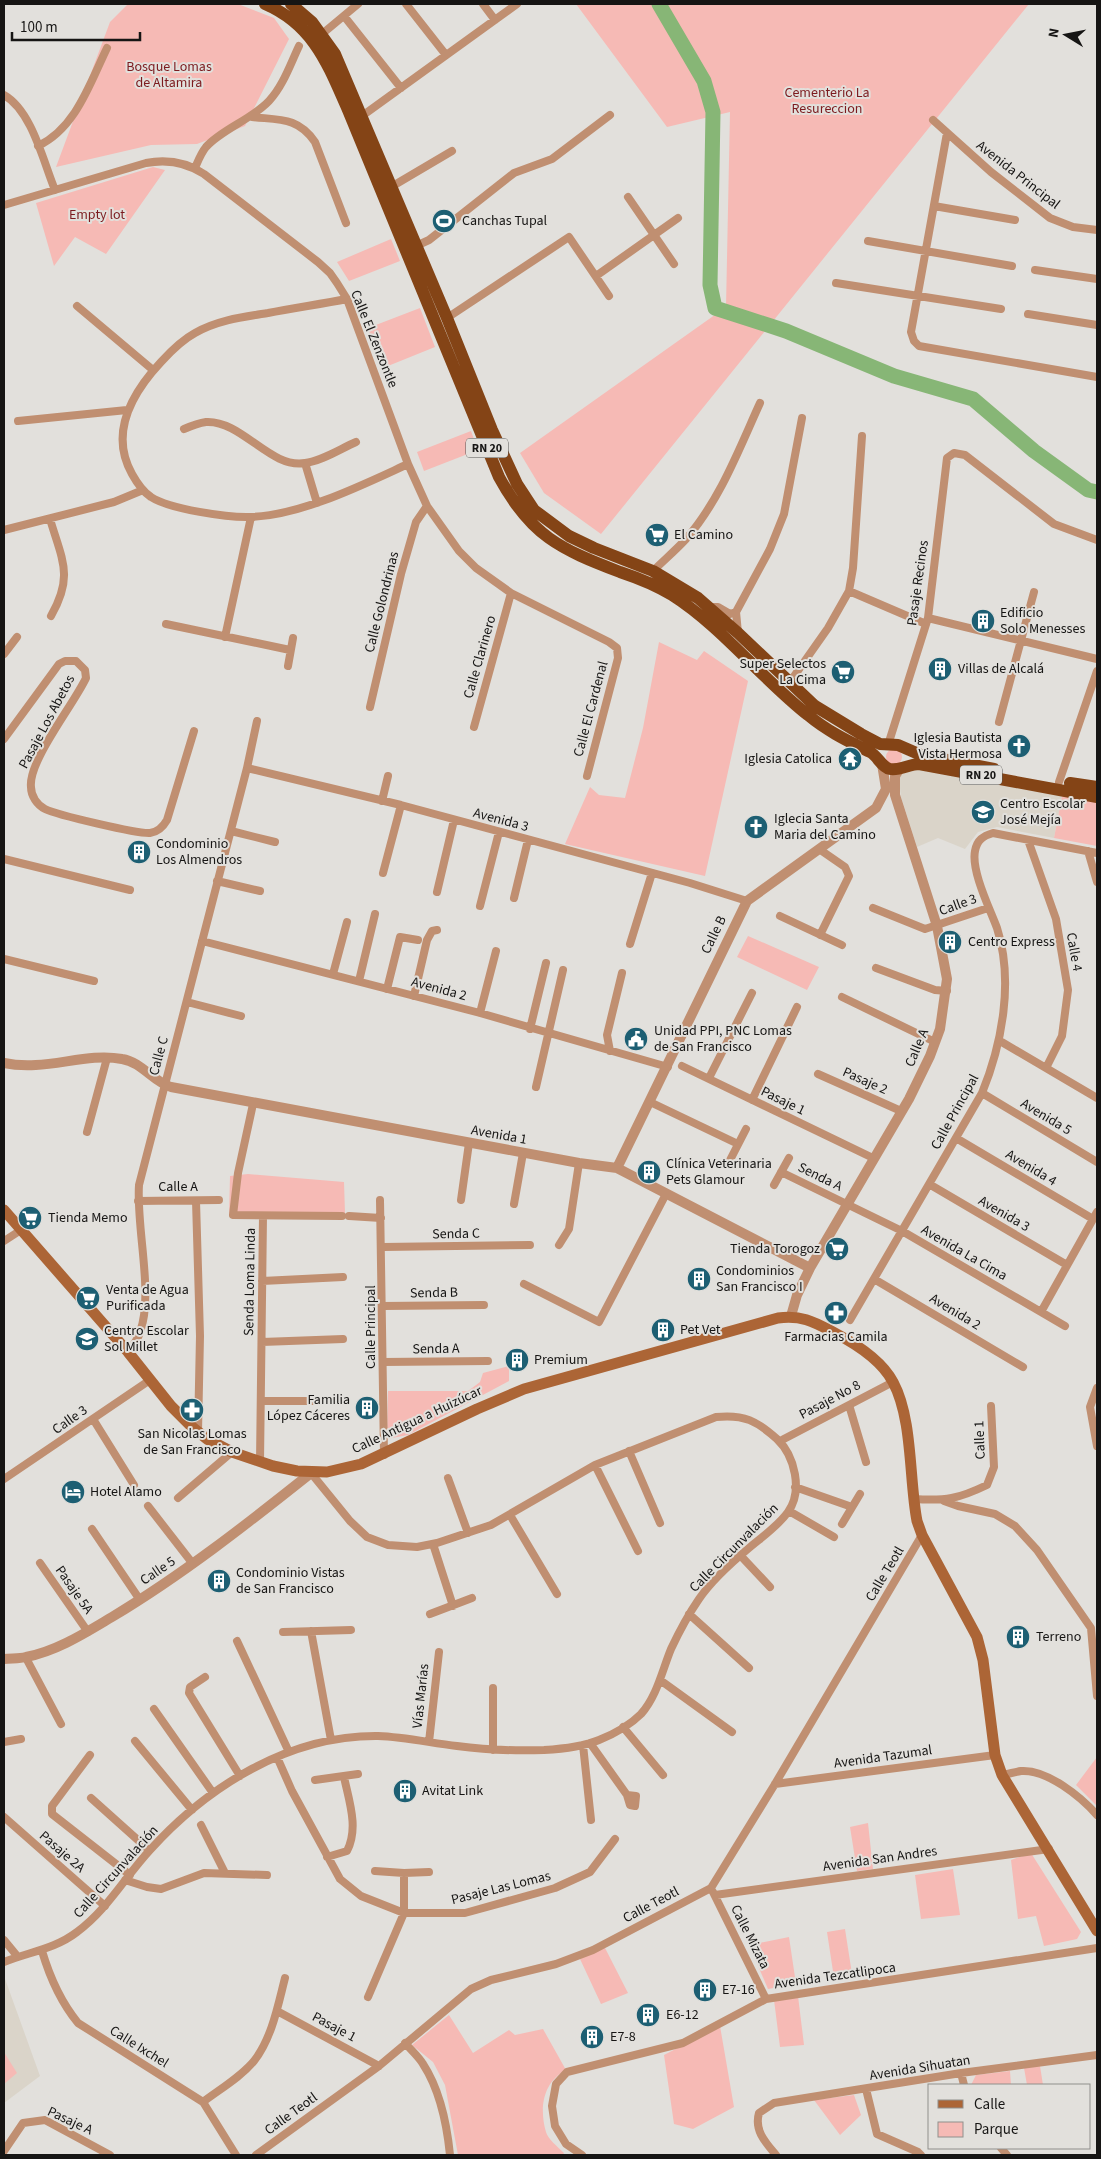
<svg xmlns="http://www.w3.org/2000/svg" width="1101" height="2159" font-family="'Source Sans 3',sans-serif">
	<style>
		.built { fill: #dad4c9 }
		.green { fill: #f6bab5 }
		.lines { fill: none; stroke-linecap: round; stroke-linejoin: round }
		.river { stroke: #87b676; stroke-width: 15 }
		.minor { stroke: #c08f71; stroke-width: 8 }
		.tertiary { stroke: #c08f71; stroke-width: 10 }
		.secondary { stroke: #ac6536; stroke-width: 11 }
		.trunk { stroke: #844416; stroke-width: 12 }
		.labels { text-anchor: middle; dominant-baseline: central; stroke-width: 4; stroke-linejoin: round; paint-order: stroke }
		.shield { fill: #e2e0dc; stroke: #535250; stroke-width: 1 }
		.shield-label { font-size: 12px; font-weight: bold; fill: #161514 }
		.park-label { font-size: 14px; fill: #7c1b1f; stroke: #e2e0dc }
		.street-label { font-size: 14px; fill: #161514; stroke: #e2e0dc }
		.poi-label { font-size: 14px; fill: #161514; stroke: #e2e0dc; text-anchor: start }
	</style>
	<rect width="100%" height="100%" fill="#e2e0dc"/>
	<path class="built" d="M914 767 1062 796 1054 838 997 827 978 832 965 849 938 838 917 847 901 797 899 781 900 773Z
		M4 1976 40 2076 4 2103Z"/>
	<path class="green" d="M128 4H238L274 18 289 39 245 126 197 144 151 145 56 167 110 22Z
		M576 4H1029L601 534 544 493 520 453 726 307 730 112 667 127Z
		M153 167 165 170 106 254 75 237 54 266 36 203Z
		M391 239 400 261 349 281 337 262Z
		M420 308 435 347 383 368 368 328Z
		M471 431 478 450 424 471 417 452Z
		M659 642 697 660 704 651 748 681 705 876 565 844 590 787 599 795 625 798 643 728Z
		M886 757a8 8 0 1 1 16 0a8 8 0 1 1-16 0Z
		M1062 796 1097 802V846L1054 838Z
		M748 936 819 967 807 990 737 957Z
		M248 1174 344 1182 345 1213 229 1216 230 1176Z
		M509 1366V1381L408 1435 387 1439 388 1391H468L480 1382 483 1373Z
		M1097 1757V1806L1076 1785Z
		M868 1823 873 1869 857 1871 850 1827Z
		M1031 1853 1081 1932 1077 1939 1044 1946 1036 1916 1018 1919 1011 1860Z
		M953 1869 960 1915 921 1919 915 1875Z
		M845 1929 852 1974 834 1978 827 1932Z
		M789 1937 796 1984 768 1989 749 1945Z
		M604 1946 628 1993 601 2004 580 1959Z
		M798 1996 804 2045 780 2047 774 2000Z
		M449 2015 473 2053 509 2030 515 2035 543 2029 566 2070C543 2082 539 2108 546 2132 548 2139 558 2147 564 2153L563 2155H458L445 2085 433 2062 412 2045Z
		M720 2026 734 2107 693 2129 674 2124 664 2055Z
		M4 2052 17 2073 4 2084Z
		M1040 2066 1043 2085H1027L1024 2068Z
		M1010 2071 1011 2085H971L976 2075Z
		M854 2095 861 2115 840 2135 814 2100Z"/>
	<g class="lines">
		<path class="river" d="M659 4 704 81 713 112 710 285 715 308 786 331 894 376 973 399 1034 451 1088 490 1097 492"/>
		<path class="minor" d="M406 4 446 55
			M483 4 495 20
			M344 16 401 88
			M322 34 358 4
			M4 95C32 111 43 161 55 190
			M362 116 517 4
			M252 117C279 120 298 117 315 142L346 223
			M933 120 991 172 1050 218 1073 227 1097 230
			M947 133 911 332 914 341 919 346 1097 377
			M38 146C76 128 90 83 107 48
			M195 168C198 161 201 153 206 147 222 129 251 120 269 101 283 86 290 65 299 46
			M391 187 452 151
			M628 197 674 264
			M4 205 146 163C167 159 186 162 204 174L318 262 330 273 337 283 347 299 408 464 427 506 459 551 476 568 511 593 609 642 617 648 618 658 587 776
			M934 206 1015 220
			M868 241 1012 266
			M416 246 429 240 514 173 552 159 610 115
			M1035 270 1097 279
			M596 276 678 218
			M836 283 1001 309
			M347 299C321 304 294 308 268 313 243 317 218 320 195 333 182 340 171 351 161 362 132 393 109 433 132 474 137 483 143 492 151 497 169 509 229 518 251 517 302 515 362 485 408 464
			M77 306 153 370
			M1028 314 1097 325
			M447 318 569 237 609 296
			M18 421 127 410
			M184 429C191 426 199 423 206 422 242 420 270 469 305 463 322 461 340 449 356 442
			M305 463 317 503
			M50 519C62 560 74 576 51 616
			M4 530 114 502 143 490
			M653 571C664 560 676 550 686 539 720 500 739 449 760 403
			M849 591 926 624
			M710 607H718L730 614 736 612
			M928 618 1097 659
			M166 624 290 650
			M738 633 736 612 770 549 784 514 802 418
			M225 637 251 517
			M4 654 17 637
			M288 666 293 638
			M790 682 828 628 849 591 853 568 862 436
			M370 707 401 574 416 522 427 506
			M999 722 1034 592
			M474 727 511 593
			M4 739 59 664 65 661H76L85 670 86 678C74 704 28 761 31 787 31 796 37 805 45 809 57 815 138 834 150 833 158 832 163 827 167 820L194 731
			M888 745 928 618 947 458 954 453 965 455 1054 524 1097 540
			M247 768 401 805 690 883 747 901
			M1059 782 1097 671
			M382 801 388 776
			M231 831 275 842
			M1028 840 1056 919 1068 990 1062 1036 1046 1068
			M819 849 845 867 849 876 820 935
			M1088 851 1097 882
			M4 859 130 890
			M383 873 401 805
			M217 881 260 891
			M437 892 454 820
			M514 898 528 840
			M480 906 499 832
			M873 908 925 929 988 908
			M780 916 842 945
			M202 941 480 1013 668 1067
			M630 944 652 873
			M4 959 94 981
			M876 968 935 990 947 991
			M333 974 347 922
			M359 981 375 914
			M387 989 400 937 418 940
			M414 996 427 940 432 931 437 930
			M842 997 935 1042
			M187 1002 241 1016
			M480 1013 496 951
			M530 1029 546 963
			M1000 1041 1097 1098
			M610 1051 607 1035 622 973
			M682 1066 873 1158
			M818 1074 901 1111
			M709 1078 752 993
			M536 1087 563 970
			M982 1093 1097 1162
			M752 1100 797 1007
			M650 1102 738 1144
			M253 1104 238 1173 233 1215 342 1216
			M87 1132 107 1058
			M956 1138 1093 1219
			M728 1164 746 1129
			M781 1172 902 1231 1065 1326
			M929 1184 1067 1265
			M774 1185 789 1158
			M380 1200 384 1455
			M461 1200 469 1143
			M138 1201 219 1200
			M196 1201 200 1336 198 1432
			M514 1204 523 1153
			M349 1216 381 1218
			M4 1241 21 1230
			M559 1245 569 1229 579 1163
			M383 1247 530 1245
			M874 1279 1023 1367
			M262 1281 343 1277
			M524 1284 599 1322 666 1194
			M383 1306 484 1305
			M1041 1312 1097 1212
			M850 1320 982 1093C1002 1044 1014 981 997 928 990 909 971 871 975 851 977 840 983 836 993 833L1097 853
			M262 1342 343 1339
			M128 1352C133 1345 138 1340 140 1332 154 1294 136 1228 139 1185L247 768 257 721
			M383 1362 488 1361
			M1097 1388 1090 1407 1097 1446
			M261 1401H344
			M849 1405 866 1462
			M93 1419 134 1485
			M780 1441 893 1382
			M629 1451 660 1523
			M260 1462 263 1216
			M595 1465 638 1551
			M448 1478 468 1533
			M4 1479 150 1380
			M795 1487 852 1507
			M178 1498 232 1452
			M914 1499C946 1501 958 1499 987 1485L994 1467 991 1406
			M944 1501 958 1506 995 1514 1015 1526 1037 1550 1091 1628 1097 1696
			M148 1506 193 1564
			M789 1511 834 1537
			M510 1515 557 1594
			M842 1524 860 1494
			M92 1529 140 1600
			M433 1544 453 1606
			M740 1555 770 1587
			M40 1563 88 1632
			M430 1614 472 1598
			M689 1614 749 1668
			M311 1631 331 1740
			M283 1632 351 1630
			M237 1641 289 1752
			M26 1658 61 1724
			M205 1677 190 1687 189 1693 240 1776
			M660 1680 732 1732
			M154 1709 213 1793
			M623 1727 663 1775
			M135 1741 192 1810
			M4 1742 21 1739
			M429 1742 439 1652
			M590 1743 627 1795 636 1796 635 1806 630 1805 627 1795
			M583 1745 591 1820
			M493 1750V1688
			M90 1755 52 1806V1814L130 1875
			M277 1757 292 1791 340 1879 361 1896 404 1913H465L555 1888 590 1872 615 1839
			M1002 1775C1008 1774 1015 1772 1021 1771 1047 1769 1081 1797 1097 1815
			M315 1780 358 1774
			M775 1784 995 1755
			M91 1798 149 1850
			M4 1817 105 1906
			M201 1825 225 1873
			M327 1857 347 1851C359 1828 349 1801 344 1777
			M375 1871 404 1873 429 1872
			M125 1880 147 1887 161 1889 204 1873 267 1875
			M713 1892 766 1999
			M715 1895 1049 1849
			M4 1940 18 1957
			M42 1951C50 1978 60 2001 78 2023L203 2102 236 2155
			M4 1962C29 1952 55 1949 77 1932 107 1910 125 1877 150 1850 208 1786 289 1735 378 1736 405 1737 431 1743 457 1746 486 1750 514 1751 544 1750 562 1749 582 1747 599 1740 614 1734 630 1725 641 1714 657 1696 662 1671 671 1649 679 1632 688 1615 699 1599 712 1580 731 1563 749 1548 762 1537 778 1526 788 1512 803 1491 795 1456 777 1439 757 1421 744 1414 716 1417L595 1465 491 1525 437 1543 417 1547 388 1545 367 1537 350 1521 311 1473
			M368 1997 404 1913V1873
			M277 2011 379 2066
			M405 2043C411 2050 419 2057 423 2064 440 2090 447 2125 450 2155
			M961 2073 964 2085
			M866 2089 877 2134 918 2152 921 2155
			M203 2102C220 2089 241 2077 254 2061 272 2038 278 2005 285 1978
			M1001 2148 1007 2155
			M4 2151 23 2123 45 2120 110 2155
			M256 2155 379 2066 471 1989 491 1980 556 1964 593 1950 711 1888 775 1784 922 1535
			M582 2155 566 2144 555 2126 552 2106 556 2084 567 2072 683 2043 766 1999 1097 1948
			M776 2155C765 2142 754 2130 759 2113L774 2103 961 2073 1097 2055"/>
		<path class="tertiary" d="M4 1063C45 1072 84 1052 122 1059 142 1062 153 1082 171 1087L579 1163 617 1168 810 1268
			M617 1168 747 901 876 808 886 789 882 764
			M791 1316 797 1295 810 1268 909 1099 930 1056 940 1029 947 979 937 926 895 795V776L900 768
			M4 1659C11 1658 19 1659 26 1657 57 1651 85 1633 112 1617 182 1575 247 1524 311 1473"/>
		<path class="secondary" d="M4 1210 128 1352 171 1406 191 1426 207 1439 232 1452 273 1466 297 1471 327 1472 361 1464 477 1409 524 1389 778 1318C803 1315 814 1322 835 1333 856 1344 882 1361 893 1382 913 1419 909 1480 917 1521L922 1535 977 1637 983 1660 995 1755 1002 1775 1097 1931"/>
		<path class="trunk" d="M265 4C314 25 328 65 348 110L499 477C531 536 560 549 620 572 638 578 656 585 672 595 721 626 762 679 808 715 827 731 848 741 870 752 878 756 881 767 890 769 899 771 910 764 919 764L1097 797
			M291 4 312 22 335 54 447 318 492 430 517 484 534 510 569 536 594 548 653 571 698 598 738 633 815 706 861 734 880 744 898 745 921 755 994 769
			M1070 783 1097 787"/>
	</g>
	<defs>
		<g id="stadium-disc" transform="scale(1.25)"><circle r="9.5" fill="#1d5f73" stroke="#e2e0dc"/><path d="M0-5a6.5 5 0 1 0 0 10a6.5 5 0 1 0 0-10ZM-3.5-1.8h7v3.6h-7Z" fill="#fff"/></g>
		<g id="supermarket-disc" transform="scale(1.25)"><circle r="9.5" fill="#1d5f73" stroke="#e2e0dc"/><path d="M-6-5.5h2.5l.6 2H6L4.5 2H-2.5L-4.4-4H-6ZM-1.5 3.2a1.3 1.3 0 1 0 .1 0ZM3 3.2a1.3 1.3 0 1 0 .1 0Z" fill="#fff"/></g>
		<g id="building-disc" transform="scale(1.25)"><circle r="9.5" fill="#1d5f73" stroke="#e2e0dc"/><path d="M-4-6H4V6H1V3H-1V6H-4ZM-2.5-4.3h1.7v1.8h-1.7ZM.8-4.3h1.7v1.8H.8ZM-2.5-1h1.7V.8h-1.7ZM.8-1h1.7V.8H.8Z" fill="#fff"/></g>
		<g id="church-disc" transform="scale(1.25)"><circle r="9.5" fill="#1d5f73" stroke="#e2e0dc"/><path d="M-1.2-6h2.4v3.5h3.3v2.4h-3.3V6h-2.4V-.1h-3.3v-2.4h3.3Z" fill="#fff"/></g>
		<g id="temple-disc" transform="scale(1.25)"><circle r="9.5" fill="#1d5f73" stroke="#e2e0dc"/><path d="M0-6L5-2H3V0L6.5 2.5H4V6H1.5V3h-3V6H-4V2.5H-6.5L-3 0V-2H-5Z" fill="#fff"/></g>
		<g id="school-disc" transform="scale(1.25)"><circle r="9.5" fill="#1d5f73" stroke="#e2e0dc"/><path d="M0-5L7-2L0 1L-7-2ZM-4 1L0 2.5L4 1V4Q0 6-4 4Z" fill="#fff"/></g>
		<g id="civic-disc" transform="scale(1.25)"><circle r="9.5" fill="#1d5f73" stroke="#e2e0dc"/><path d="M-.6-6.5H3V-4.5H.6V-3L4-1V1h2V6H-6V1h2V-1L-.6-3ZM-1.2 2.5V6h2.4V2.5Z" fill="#fff"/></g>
		<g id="pharmacy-disc" transform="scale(1.25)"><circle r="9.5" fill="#1d5f73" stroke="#e2e0dc"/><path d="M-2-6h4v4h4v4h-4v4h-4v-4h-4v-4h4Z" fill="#fff"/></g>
		<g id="hotel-disc" transform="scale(1.25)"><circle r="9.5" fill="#1d5f73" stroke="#e2e0dc"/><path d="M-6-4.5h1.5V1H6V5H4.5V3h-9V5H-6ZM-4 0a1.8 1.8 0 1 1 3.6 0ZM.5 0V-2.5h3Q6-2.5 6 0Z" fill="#fff"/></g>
	</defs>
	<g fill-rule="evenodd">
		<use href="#stadium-disc" x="444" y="221"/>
		<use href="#supermarket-disc" x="657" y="535"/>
		<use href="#building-disc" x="983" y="621"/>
		<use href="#building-disc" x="940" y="669"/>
		<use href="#supermarket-disc" x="843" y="672"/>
		<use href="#church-disc" x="1019" y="746"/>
		<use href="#temple-disc" x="850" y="759"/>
		<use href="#school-disc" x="983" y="812"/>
		<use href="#church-disc" x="756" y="827"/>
		<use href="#building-disc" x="139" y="852"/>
		<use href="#building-disc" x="950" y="942"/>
		<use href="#civic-disc" x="636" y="1039"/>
		<use href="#building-disc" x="649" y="1172"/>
		<use href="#supermarket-disc" x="30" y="1218"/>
		<use href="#supermarket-disc" x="837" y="1249"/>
		<use href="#building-disc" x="699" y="1279"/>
		<use href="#supermarket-disc" x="88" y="1298"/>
		<use href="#pharmacy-disc" x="836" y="1313"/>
		<use href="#building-disc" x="663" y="1330"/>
		<use href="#school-disc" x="87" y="1339"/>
		<use href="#building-disc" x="517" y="1360"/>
		<use href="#building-disc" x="367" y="1408"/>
		<use href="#pharmacy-disc" x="192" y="1410"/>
		<use href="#hotel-disc" x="73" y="1492"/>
		<use href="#building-disc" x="219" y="1581"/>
		<use href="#building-disc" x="1018" y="1637"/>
		<use href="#building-disc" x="405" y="1791"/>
		<use href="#building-disc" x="705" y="1990"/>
		<use href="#building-disc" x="648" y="2015"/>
		<use href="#building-disc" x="592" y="2037"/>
	</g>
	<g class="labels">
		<g class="shield">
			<rect x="466" y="438.5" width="42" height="19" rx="4"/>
			<rect x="960" y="765.5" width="42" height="19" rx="4"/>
		</g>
		<g class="shield-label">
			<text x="487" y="448">RN 20</text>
			<text x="981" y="775">RN 20</text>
		</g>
		<g class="park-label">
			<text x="169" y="67">Bosque Lomas<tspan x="169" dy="16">de Altamira</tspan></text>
			<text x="827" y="93">Cementerio La<tspan x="827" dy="16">Resureccion</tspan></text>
			<text x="97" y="215">Empty lot</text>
		</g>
		<g class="street-label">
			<text transform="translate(1018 175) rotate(38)">Avenida Principal</text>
			<text transform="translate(374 339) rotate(68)">Calle El Zenzontle</text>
			<text transform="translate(918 583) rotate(-82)">Pasaje Recinos</text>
			<text transform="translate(382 602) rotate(-76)">Calle Golondrinas</text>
			<text transform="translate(480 657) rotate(-74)">Calle Clarinero</text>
			<text transform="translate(591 709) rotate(-75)">Calle El Cardenal</text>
			<text transform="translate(47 722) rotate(-62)">Pasaje Los Abetos</text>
			<text transform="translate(501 820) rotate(15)">Avenida 3</text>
			<text transform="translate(958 905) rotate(-20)">Calle 3</text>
			<text transform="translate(714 935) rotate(-64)">Calle B</text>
			<text transform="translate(1074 952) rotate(80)">Calle 4</text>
			<text transform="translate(439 989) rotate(15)">Avenida 2</text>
			<text transform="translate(917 1048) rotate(-67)">Calle A</text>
			<text transform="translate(159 1056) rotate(-75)">Calle C</text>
			<text transform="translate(865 1081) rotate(24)">Pasaje 2</text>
			<text transform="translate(783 1101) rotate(26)">Pasaje 1</text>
			<text transform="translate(955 1112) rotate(-61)">Calle Principal</text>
			<text transform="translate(1046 1117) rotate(31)">Avenida 5</text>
			<text transform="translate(499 1135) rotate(10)">Avenida 1</text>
			<text transform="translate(1031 1168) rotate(31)">Avenida 4</text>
			<text transform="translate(820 1177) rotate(26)">Senda A</text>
			<text x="178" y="1187">Calle A</text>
			<text transform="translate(1004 1214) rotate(30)">Avenida 3</text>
			<text transform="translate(456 1234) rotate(-1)">Senda C</text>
			<text transform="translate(964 1253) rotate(30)">Avenida La Cima</text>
			<text transform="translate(250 1282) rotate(-89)">Senda Loma Linda</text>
			<text transform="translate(434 1293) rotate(-1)">Senda B</text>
			<text transform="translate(955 1312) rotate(31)">Avenida 2</text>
			<text transform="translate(371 1327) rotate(-90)">Calle Principal</text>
			<text transform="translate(436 1349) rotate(-1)">Senda A</text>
			<text transform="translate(830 1400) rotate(-28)">Pasaje No 8</text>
			<text transform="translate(70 1420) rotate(-35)">Calle 3</text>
			<text transform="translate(417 1420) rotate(-25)">Calle Antigua a Huizúcar</text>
			<text transform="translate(980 1440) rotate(-92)">Calle 1</text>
			<text transform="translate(734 1548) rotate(-45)">Calle Circunvalación</text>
			<text transform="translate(158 1571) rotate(-34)">Calle 5</text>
			<text transform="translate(885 1574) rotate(-59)">Calle Teotl</text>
			<text transform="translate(74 1590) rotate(55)">Pasaje 5A</text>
			<text transform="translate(421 1696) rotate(-84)">Vías Marías</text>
			<text transform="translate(883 1757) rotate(-8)">Avenida Tazumal</text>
			<text transform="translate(62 1852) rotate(41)">Pasaje 2A</text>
			<text transform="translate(880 1859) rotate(-8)">Avenida San Andres</text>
			<text transform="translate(116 1872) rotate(-48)">Calle Circunvalación</text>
			<text transform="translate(501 1888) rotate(-14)">Pasaje Las Lomas</text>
			<text transform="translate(651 1905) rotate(-28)">Calle Teotl</text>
			<text transform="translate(750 1937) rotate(63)">Calle Mizata</text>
			<text transform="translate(835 1976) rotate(-8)">Avenida Tezcatlipoca</text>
			<text transform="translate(334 2027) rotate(28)">Pasaje 1</text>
			<text transform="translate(139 2047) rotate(32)">Calle Ixchel</text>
			<text transform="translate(920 2068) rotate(-9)">Avenida Sihuatan</text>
			<text transform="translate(291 2114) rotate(-36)">Calle Teotl</text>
			<text transform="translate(70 2121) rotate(25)">Pasaje A</text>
		</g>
		<g class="poi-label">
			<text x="462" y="221">Canchas Tupal</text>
			<text x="674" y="535">El Camino</text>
			<text x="1000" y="613">Edificio<tspan x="1000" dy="16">Solo Menesses</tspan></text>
			<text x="826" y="664" text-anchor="end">Super Selectos<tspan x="826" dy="16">La Cima</tspan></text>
			<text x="958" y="669">Villas de Alcalá</text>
			<text x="1002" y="738" text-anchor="end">Iglesia Bautista<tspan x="1002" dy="16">Vista Hermosa</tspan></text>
			<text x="832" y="759" text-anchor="end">Iglesia Catolica</text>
			<text x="1000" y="804">Centro Escolar<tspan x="1000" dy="16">José Mejía</tspan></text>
			<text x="774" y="819">Iglecia Santa<tspan x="774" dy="16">Maria del Camino</tspan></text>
			<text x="156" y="844">Condominio<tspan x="156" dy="16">Los Almendros</tspan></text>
			<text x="968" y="942">Centro Express</text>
			<text x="654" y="1031">Unidad PPI, PNC Lomas<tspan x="654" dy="16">de San Francisco</tspan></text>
			<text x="666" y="1164">Clínica Veterinaria<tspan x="666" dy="16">Pets Glamour</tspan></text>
			<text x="48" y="1218">Tienda Memo</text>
			<text x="820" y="1249" text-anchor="end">Tienda Torogoz</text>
			<text x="716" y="1271">Condominios<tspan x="716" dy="16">San Francisco I</tspan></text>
			<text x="106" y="1290">Venta de Agua<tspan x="106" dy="16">Purificada</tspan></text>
			<text x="680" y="1330">Pet Vet</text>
			<text x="104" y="1331">Centro Escolar<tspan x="104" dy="16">Sol Millet</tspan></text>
			<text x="836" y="1337" text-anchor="middle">Farmacias Camila</text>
			<text x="534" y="1360">Premium</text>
			<text x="350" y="1400" text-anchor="end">Familia<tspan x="350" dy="16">López Cáceres</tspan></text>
			<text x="192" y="1434" text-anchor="middle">San Nicolas Lomas<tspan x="192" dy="16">de San Francisco</tspan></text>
			<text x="90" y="1492">Hotel Alamo</text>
			<text x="236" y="1573">Condominio Vistas<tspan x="236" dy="16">de San Francisco</tspan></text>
			<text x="1036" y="1637">Terreno</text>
			<text x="422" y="1791">Avitat Link</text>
			<text x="722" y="1990">E7-16</text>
			<text x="666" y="2015">E6-12</text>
			<text x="610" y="2037">E7-8</text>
		</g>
	</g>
	<rect width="1101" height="2159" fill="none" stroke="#161514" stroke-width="10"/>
	<rect x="928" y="2084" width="162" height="65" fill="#e2e0dc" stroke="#908f8c"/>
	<rect x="938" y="2100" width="25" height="8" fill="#ac6536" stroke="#908f8c"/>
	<text x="974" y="2109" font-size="15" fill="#161514">Calle</text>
	<rect x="938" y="2122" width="25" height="15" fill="#f6bab5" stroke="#908f8c"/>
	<text x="974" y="2134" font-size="15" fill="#161514">Parque</text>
	<g transform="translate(1066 35) rotate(280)" stroke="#e2e0dc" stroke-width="4" paint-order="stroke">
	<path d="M0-4L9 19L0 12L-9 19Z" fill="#161514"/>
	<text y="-8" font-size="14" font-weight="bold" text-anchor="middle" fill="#161514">N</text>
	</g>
	<path d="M12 32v8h128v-8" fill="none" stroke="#161514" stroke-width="2.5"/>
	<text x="20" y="32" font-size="15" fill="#161514" stroke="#e2e0dc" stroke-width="4" paint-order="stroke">100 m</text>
</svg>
